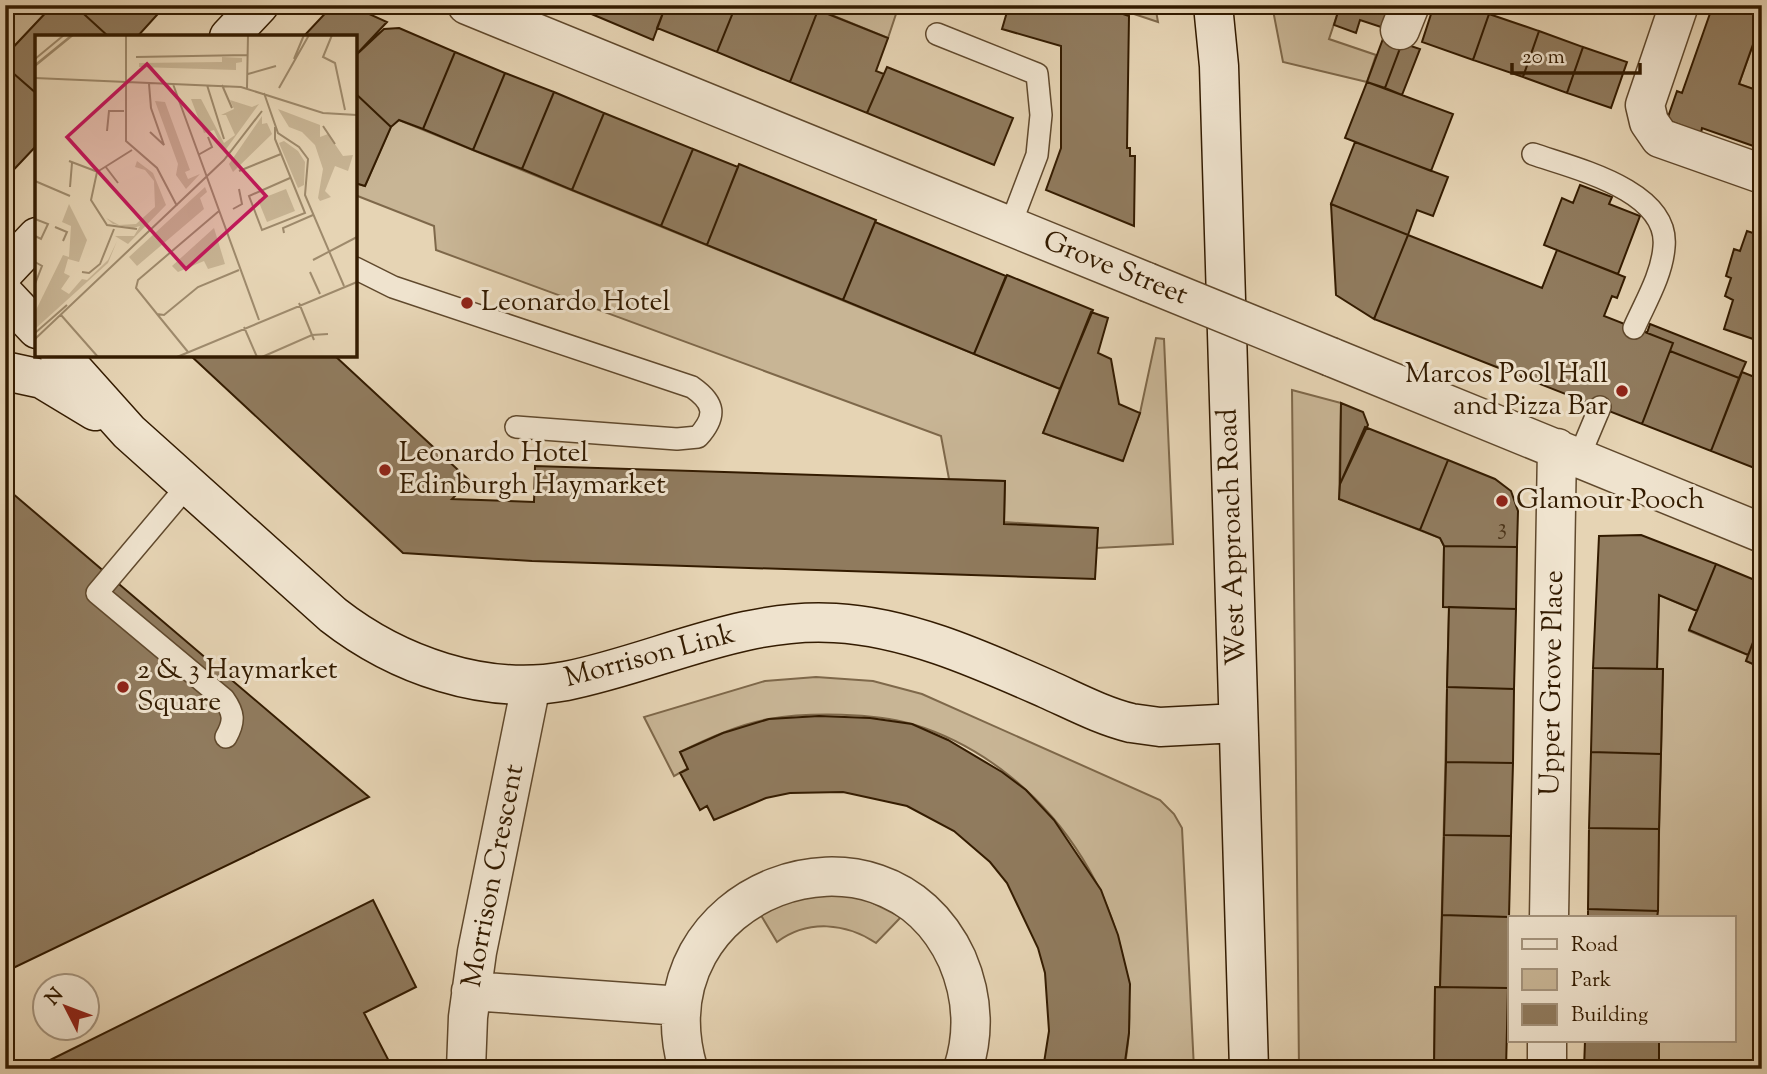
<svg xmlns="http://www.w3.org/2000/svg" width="1767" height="1074" font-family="'Sorts Mill Goudy',serif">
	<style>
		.green { fill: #c8b595; stroke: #7e684a; stroke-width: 2 }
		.building { fill: #907b5e; stroke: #331b00; stroke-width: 2 }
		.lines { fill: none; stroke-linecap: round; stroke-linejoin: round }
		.lane-casing { stroke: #60492d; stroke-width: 24 }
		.street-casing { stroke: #60492d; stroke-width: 41 }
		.secondary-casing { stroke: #331b00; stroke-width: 41 }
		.lane { stroke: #efe3ce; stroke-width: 21 }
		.street { stroke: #efe3ce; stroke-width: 38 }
		.secondary { stroke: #efe3ce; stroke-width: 38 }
		.street-bridge-casing { stroke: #60492d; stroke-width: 41; stroke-linecap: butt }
		.street-bridge { stroke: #efe3ce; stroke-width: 38 }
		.poi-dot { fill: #8f2418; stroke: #efe3ce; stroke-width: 2.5 }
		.labels { text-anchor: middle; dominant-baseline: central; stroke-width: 6; stroke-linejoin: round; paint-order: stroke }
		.number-label { font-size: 24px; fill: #4a3318 }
		.street-label { font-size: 28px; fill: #331b00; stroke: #efe3ce }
		.poi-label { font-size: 28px; fill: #331b00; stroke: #efe3ce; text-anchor: start }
		.inset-road { fill: none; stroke: #9e8a6c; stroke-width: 2 }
		.view { fill: #c2185b; fill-opacity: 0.15; stroke: #c2185b; stroke-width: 3.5 }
		.inset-edge { fill: none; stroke: #331b00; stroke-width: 3.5 }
	</style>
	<rect width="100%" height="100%" fill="#e6d4b4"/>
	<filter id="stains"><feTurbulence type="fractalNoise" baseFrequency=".00286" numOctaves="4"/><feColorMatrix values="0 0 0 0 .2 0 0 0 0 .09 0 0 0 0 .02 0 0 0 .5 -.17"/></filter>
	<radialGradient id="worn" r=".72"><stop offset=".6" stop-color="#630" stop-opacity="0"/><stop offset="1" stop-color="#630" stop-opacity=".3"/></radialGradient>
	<path class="green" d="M5 5H53L5 56Z
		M807 5H899L888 38Z
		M1107 5H1155L1158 22Z
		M1272 5H1334V11L1338 12 1329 39 1376 55 1367 82 1283 62Z
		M1762 19V92L1739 84Z
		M399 120 1060 389 1043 433 1122 461 1140 413 1156 338 1164 339 1173 544 1097 548V528L1004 522 1005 481 949 479 941 436 436 250 434 226 355 195V183L365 186 392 124Z
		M1292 390 1341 403 1339 499 1440 538 1444 546 1443 605 1449 607 1440 987H1435L1434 1069H1299Z
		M1659 595 1697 611 1689 631 1748 655 1746 661 1762 668V1069H1659V1041H1734V918H1657L1663 670 1657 669Z
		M816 677 873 681 922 694 1160 800 1174 814 1182 828 1194 1069H1124C1154 924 1053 766 912 724 874 713 809 712 769 719 739 724 708 738 680 752L688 768 674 776 644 717 765 681Z
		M812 893 861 897 901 917 876 943C846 923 808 919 777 942L759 912Z"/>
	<path class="building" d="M53 5H74L109 37H37V94L5 66V56Z
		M74 5H166L137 37H109Z
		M333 5H371L369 14 387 22 355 56V37H303Z
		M586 5H666L653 40 582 10Z
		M666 5H736L717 52 657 28Z
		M736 5H807L818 10 790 82 717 52Z
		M1009 5H1096L1129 16 1127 148H1130V156H1135L1134 226 1046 190 1061 148V46L1002 29Z
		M1334 5H1392L1384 28 1360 20 1356 33 1334 25 1338 12 1334 11Z
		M1434 5H1466L1489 14 1473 60 1422 42Z
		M1713 5H1762V19L1739 84 1762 92V149L1702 128 1701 133 1667 120 1677 91 1682 93Z
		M818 10 888 38 876 71 884 74 867 113 790 82Z
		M1489 14 1539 31 1523 77 1473 60Z
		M399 28 455 52 423 129 399 120 391 127 355 93V56L384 29Z
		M1539 31 1583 47 1567 93 1523 77Z
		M1384 36 1402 43 1385 88 1367 82Z
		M1402 43 1420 49 1402 95 1385 88Z
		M1583 47 1627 62 1611 108 1567 93Z
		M455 52 505 73 473 150 423 129Z
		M5 66 37 94V145L5 179Z
		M887 67 1013 118 994 165 867 113Z
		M505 73 554 92 522 169 473 150Z
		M1367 82 1453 114 1431 171 1345 138Z
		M554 92 604 113 572 190 522 169Z
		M355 93 391 127 365 186 355 183Z
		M604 113 693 149 661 226 572 190Z
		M1355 142 1448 177 1433 216 1417 210 1408 235 1331 204Z
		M693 149 738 167 707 245 661 226Z
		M739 164 876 220 843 300 707 245Z
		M1580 185 1612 197 1609 204 1640 216 1618 274 1544 245 1562 198 1573 203Z
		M1331 204 1408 235 1374 319 1336 295Z
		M1762 217V342L1724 329 1733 300 1725 296 1731 278 1726 276 1734 249 1740 251 1747 231 1756 234Z
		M875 222 1006 276 974 354 843 300Z
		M1408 235 1542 288 1557 250 1625 277 1617 298 1612 296 1604 316 1673 343 1642 424 1374 319Z
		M1007 275 1093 310 1060 389 974 354Z
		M1091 312 1108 318 1098 353 1111 359 1119 404 1140 413 1123 461 1043 433Z
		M1650 324 1746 362 1739 378 1670 351 1673 343 1647 333Z
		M1670 351 1739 378 1711 451 1642 424Z
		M190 355H334L470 481 452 499 534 502 535 466 1005 481 1004 524 1098 528 1095 579 532 561 403 553Z
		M1742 372 1762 380V471L1711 451Z
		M1341 403 1363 412 1368 425 1340 484Z
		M1365 427 1448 460 1420 530 1339 499 1340 484Z
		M1448 460 1495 479 1511 491 1518 511 1517 547 1444 546 1440 538 1420 530Z
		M5 487 369 797 9 970 5 966Z
		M1641 535 1716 564 1697 611 1659 595 1657 669 1593 668 1599 536Z
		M1444 546 1517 547 1516 609 1443 607Z
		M1716 564 1762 583V619L1748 655 1689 630Z
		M1449 607 1516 609 1514 689 1447 687Z
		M1762 619V668L1746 661Z
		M1593 668 1663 669 1661 754 1591 752Z
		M1447 687 1514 689 1513 763 1446 762Z
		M819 716 870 718 912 724 948 740 1002 772 1026 790 1054 820 1101 890 1118 935 1130 984 1129 1033 1124 1069H1043L1049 1031 1045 973 1038 948 1007 883 990 862 954 831 907 806 843 792 790 793 766 798 714 820 707 806 700 810 680 773 688 769 680 752 723 733 769 719Z
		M1591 752 1661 754 1659 829 1589 828Z
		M1446 762 1513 763 1511 836 1444 835Z
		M1589 828 1659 829 1658 911 1588 909Z
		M1444 835 1511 836 1509 917 1442 915Z
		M373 900 416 987 364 1013 393 1069H32Z
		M1588 909 1658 911 1657 918H1588Z
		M1442 915 1509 917 1508 988 1440 987Z
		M1435 987 1508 988 1506 1069H1434Z
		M1585 1041H1659V1069H1584Z"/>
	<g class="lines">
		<g class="lane-casing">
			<path id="lane" d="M937 34 1037 74 1041 115 1037 155 1010 226
				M1533 154C1573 168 1670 190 1664 247 1662 275 1645 303 1634 328
				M355 268 393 287 692 387C715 403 717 416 698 437L677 439 516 427
				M1579 457 1600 407
				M188 485 97 593 224 699C234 713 235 721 226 737"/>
		</g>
		<g class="street-casing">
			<path id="street" d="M467 5 1147 282
				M1679 5 1645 105 1649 122 1660 138 1762 174
				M1400 30 1410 5
				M1331 357 1762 533
				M1549 918 1557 448
				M471 991 681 1006
				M466 1069 468 1017 477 952 531 685
				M688 1069C636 890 884 800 957 959 972 994 975 1032 963 1069
				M1547 1069V1041"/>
		</g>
		<g class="secondary-casing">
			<path id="secondary" d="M1213 5 1219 66 1249 1069
				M229 37 259 5
				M5 271 37 237
				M5 295 37 329
				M60 355 129 432 333 615C397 665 485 696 566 681 656 663 742 617 835 623 909 627 981 660 1047 689 1074 701 1102 716 1131 723L1160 727 1238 723
				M5 371 42 379 95 411"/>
		</g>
		<use href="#lane" class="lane"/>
		<use href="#street" class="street"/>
		<use href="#secondary" class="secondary"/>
		<g class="street-bridge-casing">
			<path id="street-bridge" d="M1147 282 1331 357"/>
		</g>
		<use href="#street-bridge" class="street-bridge"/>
	</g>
	<g class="poi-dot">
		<circle cx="467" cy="303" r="7"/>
		<circle cx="1622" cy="391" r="7"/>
		<circle cx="385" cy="470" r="7"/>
		<circle cx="1502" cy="501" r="7"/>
		<circle cx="123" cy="687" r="7"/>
	</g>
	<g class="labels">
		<g class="number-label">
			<text x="1502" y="528">3</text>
		</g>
		<g class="street-label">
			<text transform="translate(1115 269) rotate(22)">Grove Street</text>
			<text transform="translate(1233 537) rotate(-92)">West Approach Road</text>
			<text transform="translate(650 657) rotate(-15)">Morrison Link</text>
			<text transform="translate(1553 683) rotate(-89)">Upper Grove Place</text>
			<text transform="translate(494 876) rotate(-79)">Morrison Crescent</text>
		</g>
		<g class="poi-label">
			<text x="481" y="303">Leonardo Hotel</text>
			<text x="1608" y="375" text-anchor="end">Marcos Pool Hall<tspan x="1608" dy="32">and Pizza Bar</tspan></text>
			<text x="399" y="454">Leonardo Hotel<tspan x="399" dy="32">Edinburgh Haymarket</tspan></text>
			<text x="1516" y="501">Glamour Pooch</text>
			<text x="137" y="671">2 &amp; 3 Haymarket<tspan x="137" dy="32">Square</tspan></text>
		</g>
	</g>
	<g transform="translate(35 35)">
		<rect width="322" height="322" fill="#e6d4b4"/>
		<path d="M187 22 207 23V27L201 28V35L104 32V28L187 27ZM156 64H166L189 108 200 100 191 80H186L199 74 195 65 217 72 224 69 189 117 179 95 169 98ZM120 66 130 67 155 135 150 137 153 144 165 139 151 154 141 140 143 129ZM243 74 285 90V102L293 99 308 121 318 120 313 136 300 131 290 156 296 162 285 166 283 163 288 134 280 110 267 97 254 92ZM227 81V89L232 88 237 99 198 137 194 129ZM249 106 263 116 270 127 269 150 263 153 244 108ZM102 126 118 138 131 170 93 209 80 201H99L105 191 98 193 78 189 71 183 84 190 101 189 120 172 119 146 110 135 100 132ZM170 152 172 157 165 163 169 174 102 231 94 222ZM251 154 260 176 232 187 223 165ZM34 169 52 205 44 227 33 224 29 238 35 241 26 254 34 259 47 244 52 245 73 225 82 206 73 228 0 294V277L28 220 34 222 36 191 27 187ZM179 193 190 229 173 234 169 226 143 237 137 231Z" fill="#c8b595"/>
		<path class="inset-road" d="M297 0 288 22 300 28 310 75M101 22 213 20M0 24 29 0M259 24 269 0M0 30 37 0M0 31 38 0M213 39 241 31M0 43 206 52 288 78 322 80M91 48V106L122 133 142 171M91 48V0M114 49 116 73 129 110 115 97M138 49 224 285M172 50 189 104M187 50 197 73M212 53 213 0M244 53 274 0M229 58 243 98 264 112 273 124 270 160 309 251M288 91 300 109M240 92V104L270 178 227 195 214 161 255 143M72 96 74 76H89M97 115 62 137 56 165 72 190 102 194M163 120 177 112 173 102M34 126 63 137M70 131 83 148M204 136 246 119M0 146 35 161M35 152 37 128M198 174 207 169 204 154M184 176 103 245 101 253 122 279 129 280 163 252 204 235M0 184 13 189 6 204 0 201M20 192 32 197 28 206M249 198 248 193 278 180M278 225 322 202M0 227 7 231 0 249M47 237 54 238 65 229 79 194M275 237 285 259M264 268 279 305M122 279 153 317M26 280 63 322M209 292 222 322M0 298 32 270M0 304 189 125 227 76M142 322 322 247M227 322 277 300 293 299"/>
		<path class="view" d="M112 29 231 161 151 234 32 102Z"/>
		<rect width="322" height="322" class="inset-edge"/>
	</g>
	<rect width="1767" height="1074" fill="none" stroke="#e6d4b4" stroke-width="28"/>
	<rect x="7" y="7" width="1753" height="1060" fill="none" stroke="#331b00" stroke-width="3.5"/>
	<rect x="14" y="14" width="1739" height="1046" fill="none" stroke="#331b00" stroke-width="2"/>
	<rect x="1508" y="916" width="228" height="126" fill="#efe3ce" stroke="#a4937c" stroke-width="2"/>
	<rect x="1522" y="939" width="35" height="10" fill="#efe3ce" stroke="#a4937c" stroke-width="2"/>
	<text x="1571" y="951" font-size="21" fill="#331b00">Road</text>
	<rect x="1522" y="969" width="35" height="21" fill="#c8b595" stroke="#a4937c" stroke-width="2"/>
	<text x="1571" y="986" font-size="21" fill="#331b00">Park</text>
	<rect x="1522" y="1004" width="35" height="21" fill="#907b5e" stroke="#a4937c" stroke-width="2"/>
	<text x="1571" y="1021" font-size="21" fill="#331b00">Building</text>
	<g transform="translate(66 1007) rotate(312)"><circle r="33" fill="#efe3ce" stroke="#a4937c" stroke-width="2"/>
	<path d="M0-5L12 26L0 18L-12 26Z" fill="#8f2418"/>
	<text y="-10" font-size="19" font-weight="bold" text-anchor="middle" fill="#331b00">N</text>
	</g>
	<path d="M1512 63v10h128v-10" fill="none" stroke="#331b00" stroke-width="3.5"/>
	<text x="1522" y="63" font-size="21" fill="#331b00" stroke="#efe3ce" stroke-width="5" paint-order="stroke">20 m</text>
	<rect width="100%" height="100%" filter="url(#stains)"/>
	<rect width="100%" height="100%" fill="url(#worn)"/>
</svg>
